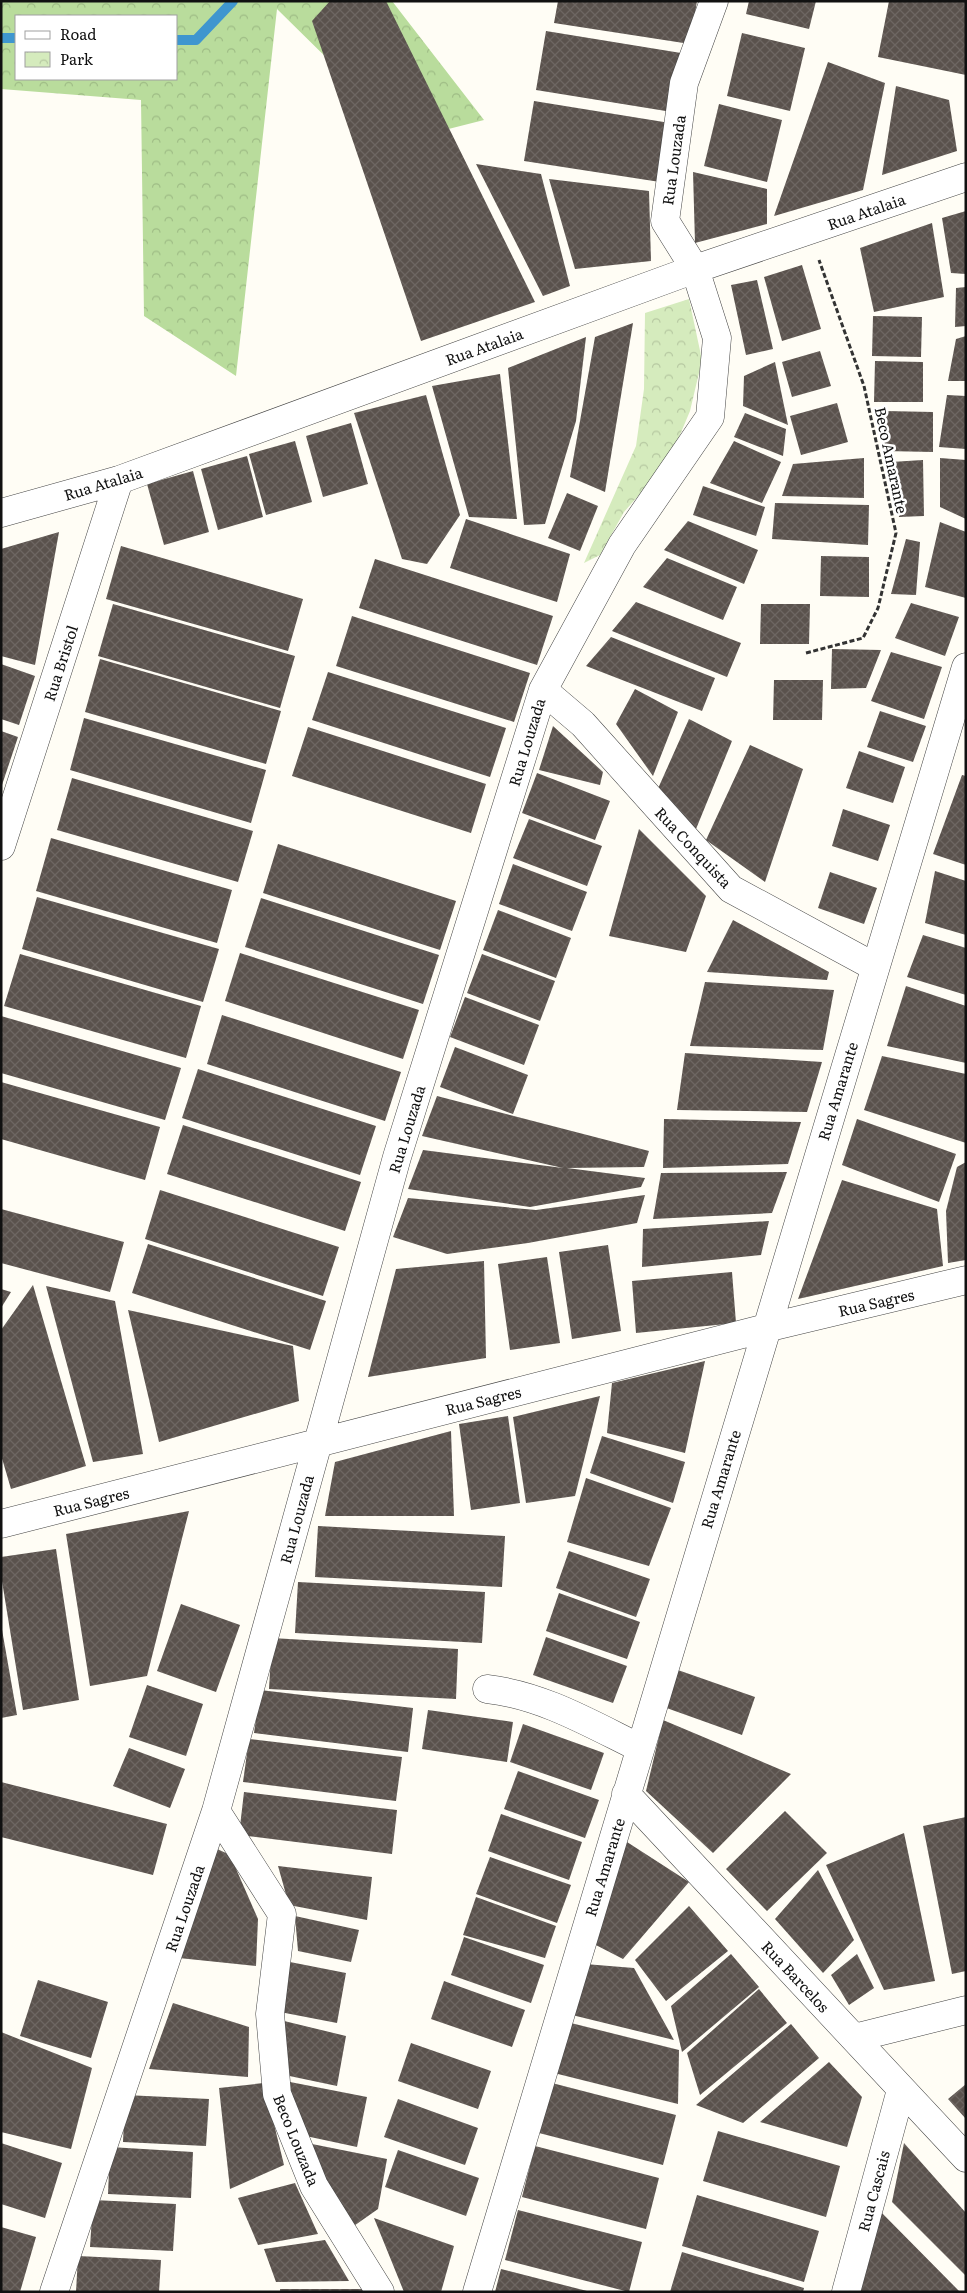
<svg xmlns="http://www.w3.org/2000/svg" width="967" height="2293" font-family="Literata,serif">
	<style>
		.forest { fill: url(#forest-crowns); fill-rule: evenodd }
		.park { fill: url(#park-crowns) }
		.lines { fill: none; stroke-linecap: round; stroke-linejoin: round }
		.stream { stroke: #3f96cf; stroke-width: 10 }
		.building { fill: url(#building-cross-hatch) }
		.minor-casing { stroke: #444; stroke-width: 29 }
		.path { stroke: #333; stroke-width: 3; stroke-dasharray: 5 2.5; stroke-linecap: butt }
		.minor { stroke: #fff; stroke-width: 28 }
		.labels { text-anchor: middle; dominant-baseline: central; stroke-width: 5; stroke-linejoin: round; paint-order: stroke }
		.street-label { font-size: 15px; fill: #111; stroke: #fff }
	</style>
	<defs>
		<pattern id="forest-crowns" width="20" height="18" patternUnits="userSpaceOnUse" patternTransform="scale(1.25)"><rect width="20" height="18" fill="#b9dc9c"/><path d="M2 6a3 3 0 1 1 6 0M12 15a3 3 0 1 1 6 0" fill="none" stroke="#9ebc85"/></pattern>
		<pattern id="park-crowns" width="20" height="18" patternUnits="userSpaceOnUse" patternTransform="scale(1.25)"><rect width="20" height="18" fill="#d5ebbd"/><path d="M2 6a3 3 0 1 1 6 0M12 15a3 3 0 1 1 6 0" fill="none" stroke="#b6c8a1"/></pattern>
		<pattern id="building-cross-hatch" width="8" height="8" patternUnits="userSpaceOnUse" patternTransform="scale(1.25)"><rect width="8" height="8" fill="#5a524d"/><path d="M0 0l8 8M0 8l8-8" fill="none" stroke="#6d6662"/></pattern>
	</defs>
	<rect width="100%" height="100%" fill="#fffdf5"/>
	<path class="forest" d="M1 1H392L484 120 409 139 277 9 236 376 144 316 141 100 1 89ZM16 16H176V79H16Z"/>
	<path class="park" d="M689 299 702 360 690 411 669 461 624 512 600 555 584 563 636 446 644 389 645 313Z"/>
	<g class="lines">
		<path class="stream" d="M1 38H16
			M176 40H196L233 1"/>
	</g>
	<path class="building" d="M330 1H386L535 302 421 341 312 21Z
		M558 1H697L690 44 554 23Z
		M749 1H816L809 29 746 14Z
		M889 1H966V75L878 57Z
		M546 31 681 53 672 112 536 90Z
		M742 33 805 48 790 111 727 96Z
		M828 62 885 83 863 190 774 216Z
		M896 86 949 100 957 151 882 175Z
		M534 101 670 123 660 182 524 161Z
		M719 104 782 120 767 182 704 166Z
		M476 164 541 174 570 286 543 296Z
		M693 172 767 189V224L695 243Z
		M549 179 649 191 651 261 575 269Z
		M966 211V274L951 273 942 218Z
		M932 223 944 297 874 312 860 248Z
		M802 265 821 329 782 341 764 277Z
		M757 280 773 349 746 355 731 285Z
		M966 287V326L955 327 956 288Z
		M873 316 922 317 921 357 872 356Z
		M633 323 605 492 570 477 595 337Z
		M966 336V381H948L956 339Z
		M586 337 576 421 545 524 524 525 508 368Z
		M820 351 831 386 792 397 782 362Z
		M875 361 923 362V402H874Z
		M775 362 788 425 743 406 744 376Z
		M500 374 517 519 469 517 432 386Z
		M426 395 460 515 427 564 402 559 354 413Z
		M947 395 966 396V449L939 447Z
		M837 403 848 442 801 455 790 416Z
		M885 411 933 412V452L884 451Z
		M745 413 786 429 783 456 734 437Z
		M351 423 368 484 323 497 306 436Z
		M295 441 312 502 266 515 249 454Z
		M734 441 781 462 762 503 710 483Z
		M247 456 263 517 218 530 201 469Z
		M864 458V498L782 496 793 464Z
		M940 458 966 460V519L940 507Z
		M923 460 924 516 899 517 891 462Z
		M193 471 209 532 164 545 147 484Z
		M703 486 765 507 756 536 693 515Z
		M567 493 598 506 580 551 548 538Z
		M775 503 869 505 868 545 772 539Z
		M466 519 570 554 557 602 450 568Z
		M688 521 758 550 744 584 664 550Z
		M940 522 966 532V598L925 587Z
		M59 532 35 665 1 656V549Z
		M906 539 920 542 916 595 891 594Z
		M121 546 303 599 288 651 106 599Z
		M821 556 869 557V597L820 596Z
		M667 558 737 587 723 620 643 587Z
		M375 559 553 616 537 665 359 608Z
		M636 602 741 643 727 677 612 631Z
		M911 603 959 617 945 656 895 638Z
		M113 604 295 656 280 708 98 656Z
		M761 604H810L809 644H760Z
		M352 616 530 673 514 722 336 666Z
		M611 637 715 678 702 711 586 666Z
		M832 649 881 650 866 688 831 689Z
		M891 652 942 667 924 719 871 701Z
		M100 659 281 711 266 764 85 712Z
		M1 664 35 676 19 725 1 719Z
		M328 672 506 728 490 777 312 720Z
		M774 680H823L822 720H773Z
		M635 689 678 712 653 776 616 724Z
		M880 711 926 726 913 762 867 747Z
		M84 718 266 770 251 823 70 770Z
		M689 719 732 741 696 829 656 793Z
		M553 726 603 772 600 785 539 770Z
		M308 727 486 784 471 833 292 776Z
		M1 731 18 737 2 785H1Z
		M750 745 803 769 765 882 706 840Z
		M859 751 905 767 893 803 846 788Z
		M537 773 610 801 595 840 522 813Z
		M962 775 966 776V865L933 854Z
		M72 778 253 831 238 882 57 830Z
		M843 809 890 825 878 861 832 846Z
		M529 819 602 846 587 886 513 858Z
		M639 829 706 896 686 952 609 936Z
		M51 838 232 890 217 943 36 891Z
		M278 844 456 901 440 950 263 893Z
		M513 864 587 892 572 931 499 904Z
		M935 871 966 881V935L925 923Z
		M830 872 877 888 864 924 818 908Z
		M37 897 219 949 203 1002 22 949Z
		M261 898 439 955 423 1004 245 947Z
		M498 910 571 938 556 978 483 950Z
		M733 920 829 972 827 980 707 972Z
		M923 935 966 948V995L907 977Z
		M240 953 419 1010 403 1059 225 1001Z
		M20 954 201 1006 186 1058 4 1006Z
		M482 954 555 981 540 1021 467 993Z
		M705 982 834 990 823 1050 690 1046Z
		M906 986 966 1006V1063L887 1046Z
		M465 997 539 1025 524 1065 450 1037Z
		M222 1015 401 1072 385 1121 207 1064Z
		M1 1016 181 1068 165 1120 1 1073Z
		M455 1047 528 1075 513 1114 440 1087Z
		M685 1053 822 1062 807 1112 677 1110Z
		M882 1056 966 1074V1143L864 1110Z
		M198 1069 376 1126 360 1175 182 1118Z
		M1 1082 160 1127 145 1180 1 1139Z
		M437 1096 649 1151 644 1167 567 1168 645 1178 641 1187 530 1207 408 1189 423 1150 563 1168 422 1136Z
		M664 1119 801 1122 788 1164 663 1168Z
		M857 1119 956 1154 939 1202 842 1165Z
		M183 1125 361 1182 345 1231 167 1174Z
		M966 1162V1260L948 1263 946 1211 957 1167Z
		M787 1172 772 1213 653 1219 661 1173Z
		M842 1180 937 1209 943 1266 798 1299Z
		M160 1190 339 1247 323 1296 145 1239Z
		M645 1195 637 1223 528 1243 447 1254 393 1237 408 1198 536 1210Z
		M1 1209 124 1242 110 1292 1 1263Z
		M769 1221 761 1255 642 1267 643 1229Z
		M148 1244 326 1301 310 1350 132 1293Z
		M608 1245 621 1331 572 1339 559 1252Z
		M547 1257 560 1343 510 1350 498 1264Z
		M484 1261 486 1358 368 1377 396 1269Z
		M732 1272 736 1323 636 1333 632 1281Z
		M33 1285 86 1466 11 1489 1 1455V1330Z
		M46 1286 115 1301 143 1454 93 1462Z
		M1 1289 11 1292 1 1308Z
		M128 1310 293 1346 299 1401 159 1442Z
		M705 1361 685 1453 607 1433 612 1383Z
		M600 1396 575 1496 526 1503 513 1417Z
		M508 1416 520 1503 471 1510 459 1424Z
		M451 1431 454 1516H325L335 1462Z
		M602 1436 685 1462 673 1503 590 1473Z
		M586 1478 671 1508 649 1566 567 1542Z
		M189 1511 147 1676 90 1686 66 1534Z
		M318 1526 505 1536 502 1587 315 1577Z
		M56 1549 79 1700 23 1710 1 1575V1557Z
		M569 1551 650 1579 636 1617 556 1588Z
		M298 1582 485 1592 482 1643 295 1633Z
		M559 1593 640 1622 627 1659 546 1631Z
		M181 1604 240 1625 216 1692 157 1671Z
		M1 1624 17 1715 1 1718Z
		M546 1637 627 1666 613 1703 533 1675Z
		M272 1638 458 1649 456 1699 269 1689Z
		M675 1669 755 1697 742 1735 661 1706Z
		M147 1685 203 1704 186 1756 129 1737Z
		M260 1690 413 1708 408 1752 254 1733Z
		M428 1710 513 1722 507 1762 422 1749Z
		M663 1720 791 1774 713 1853 646 1791Z
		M523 1724 604 1753 591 1790 510 1762Z
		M249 1739 402 1757 396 1801 243 1782Z
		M129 1748 185 1769 170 1808 113 1786Z
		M518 1771 599 1800 585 1838 504 1809Z
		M1 1782 167 1824 153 1875 1 1837Z
		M244 1792 397 1810 392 1854 239 1835Z
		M785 1811 827 1853 767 1911 726 1869Z
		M501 1814 582 1842 569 1880 488 1851Z
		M966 1817V1971L952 1974 923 1826Z
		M904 1833 935 1981 884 1990 826 1865Z
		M627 1842 689 1882 623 1959 590 1942Z
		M213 1847 230 1855 258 1919 256 1966 179 1958Z
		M490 1857 571 1885 557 1923 476 1894Z
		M278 1866 372 1877 367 1920 289 1905Z
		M818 1870 854 1940 823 1973 775 1919Z
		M476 1897 556 1926 545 1958 463 1935Z
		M689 1906 728 1951 666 2001 635 1960Z
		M295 1916 359 1930 351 1962 298 1951Z
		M464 1937 544 1965 531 2003 451 1975Z
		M731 1954 759 1987 682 2052 671 2006Z
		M857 1954 874 1988 849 2005 831 1975Z
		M290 1962 346 1973 337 2023 280 2012Z
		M585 1964 634 1968 674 2040 572 2015Z
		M38 1980 108 2002 91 2058 20 2036Z
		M444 1981 525 2010 512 2047 431 2019Z
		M759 1989 787 2023 700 2095 687 2053Z
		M173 2003 249 2027 248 2077 149 2069Z
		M280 2020 346 2036 337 2086 280 2074Z
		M567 2022 679 2050 678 2104 554 2073Z
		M791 2024 819 2058 743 2123 696 2105Z
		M1 2032 92 2068 71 2149 1 2132Z
		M411 2043 491 2071 478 2109 398 2081Z
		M829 2062 862 2097 847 2147 760 2122Z
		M285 2081 367 2097 357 2147 301 2135Z
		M264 2083 284 2165 230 2189 219 2088Z
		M552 2083 676 2115 663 2165 539 2133Z
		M966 2084V2119L948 2099Z
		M125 2095 209 2099 206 2146 123 2142Z
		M398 2099 478 2128 465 2165 384 2137Z
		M718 2131 840 2166 826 2217 703 2181Z
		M1 2143 62 2163 45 2218 1 2204Z
		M307 2143 387 2159 378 2209 351 2228Z
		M904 2143 966 2213V2276L892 2202Z
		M535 2146 659 2178 646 2229 522 2197Z
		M110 2147 193 2152 191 2198 108 2194Z
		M398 2150 479 2178 466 2216 385 2187Z
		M295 2183 318 2234 258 2245 238 2198Z
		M697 2195 819 2231 804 2282 682 2246Z
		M93 2200 176 2204 173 2251 90 2247Z
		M877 2208 960 2292H858Z
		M518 2210 642 2242 629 2292 505 2260Z
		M374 2218 454 2246 441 2292H404Z
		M1 2227 36 2237 20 2292H1Z
		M325 2240 349 2281 276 2282 264 2249Z
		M682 2252 804 2288 803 2292H670Z
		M78 2256 161 2260 159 2292H76Z
		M501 2269 587 2291V2292H495Z
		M280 2289H365L366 2292H280Z"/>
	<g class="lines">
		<g class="minor-casing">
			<path id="minor" d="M1 513 119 480 695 269 966 177
				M543 690 583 724 731 889 875 967
				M1 846 119 480
				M1 1524 766 1328 966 1280
				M487 1689C542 1695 591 1724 640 1748
				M626 1794 966 2158
				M216 1811 282 1914 270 2014 277 2094 314 2186 380 2292
				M854 2038 966 2010
				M54 2292 216 1811 397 1157 543 690 622 545 710 417 717 338 695 269 665 221 684 83 714 1
				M477 2292 966 667
				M846 2292 901 2090"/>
		</g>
		<path class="path" d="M806 653 863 638 878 608 896 533 864 386 819 260"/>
		<use href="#minor" class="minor"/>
	</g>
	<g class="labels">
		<g class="street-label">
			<text transform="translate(673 160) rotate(-82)">Rua Louzada</text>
			<text transform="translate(866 211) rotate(-19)">Rua Atalaia</text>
			<text transform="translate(484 346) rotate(-20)">Rua Atalaia</text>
			<text transform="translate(892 460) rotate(78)">Beco Amarante</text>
			<text transform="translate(103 483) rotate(-17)">Rua Atalaia</text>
			<text transform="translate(60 663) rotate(-72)">Rua Bristol</text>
			<text transform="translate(526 742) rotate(-73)">Rua Louzada</text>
			<text transform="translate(694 847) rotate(47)">Rua Conquista</text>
			<text transform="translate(837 1091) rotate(-73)">Rua Amarante</text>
			<text transform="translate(406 1129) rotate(-73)">Rua Louzada</text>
			<text transform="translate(876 1302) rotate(-13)">Rua Sagres</text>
			<text transform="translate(483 1400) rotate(-14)">Rua Sagres</text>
			<text transform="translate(720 1479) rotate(-73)">Rua Amarante</text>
			<text transform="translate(91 1501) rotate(-14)">Rua Sagres</text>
			<text transform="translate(296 1519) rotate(-75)">Rua Louzada</text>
			<text transform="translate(604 1867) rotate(-73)">Rua Amarante</text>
			<text transform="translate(184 1908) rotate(-71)">Rua Louzada</text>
			<text transform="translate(796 1976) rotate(47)">Rua Barcelos</text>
			<text transform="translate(297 2140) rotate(68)">Beco Louzada</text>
			<text transform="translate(873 2191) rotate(-75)">Rua Cascais</text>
		</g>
	</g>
	<rect width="967" height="2293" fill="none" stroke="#111111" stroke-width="5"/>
	<rect x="15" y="15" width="162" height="65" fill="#ffffff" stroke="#a0a0a0"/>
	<rect x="25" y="31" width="25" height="8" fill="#ffffff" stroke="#a0a0a0"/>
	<text x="60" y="40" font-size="15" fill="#111111">Road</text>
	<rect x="25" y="52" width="25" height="15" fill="url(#park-crowns)" stroke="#a0a0a0"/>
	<text x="60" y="65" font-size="15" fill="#111111">Park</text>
</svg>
